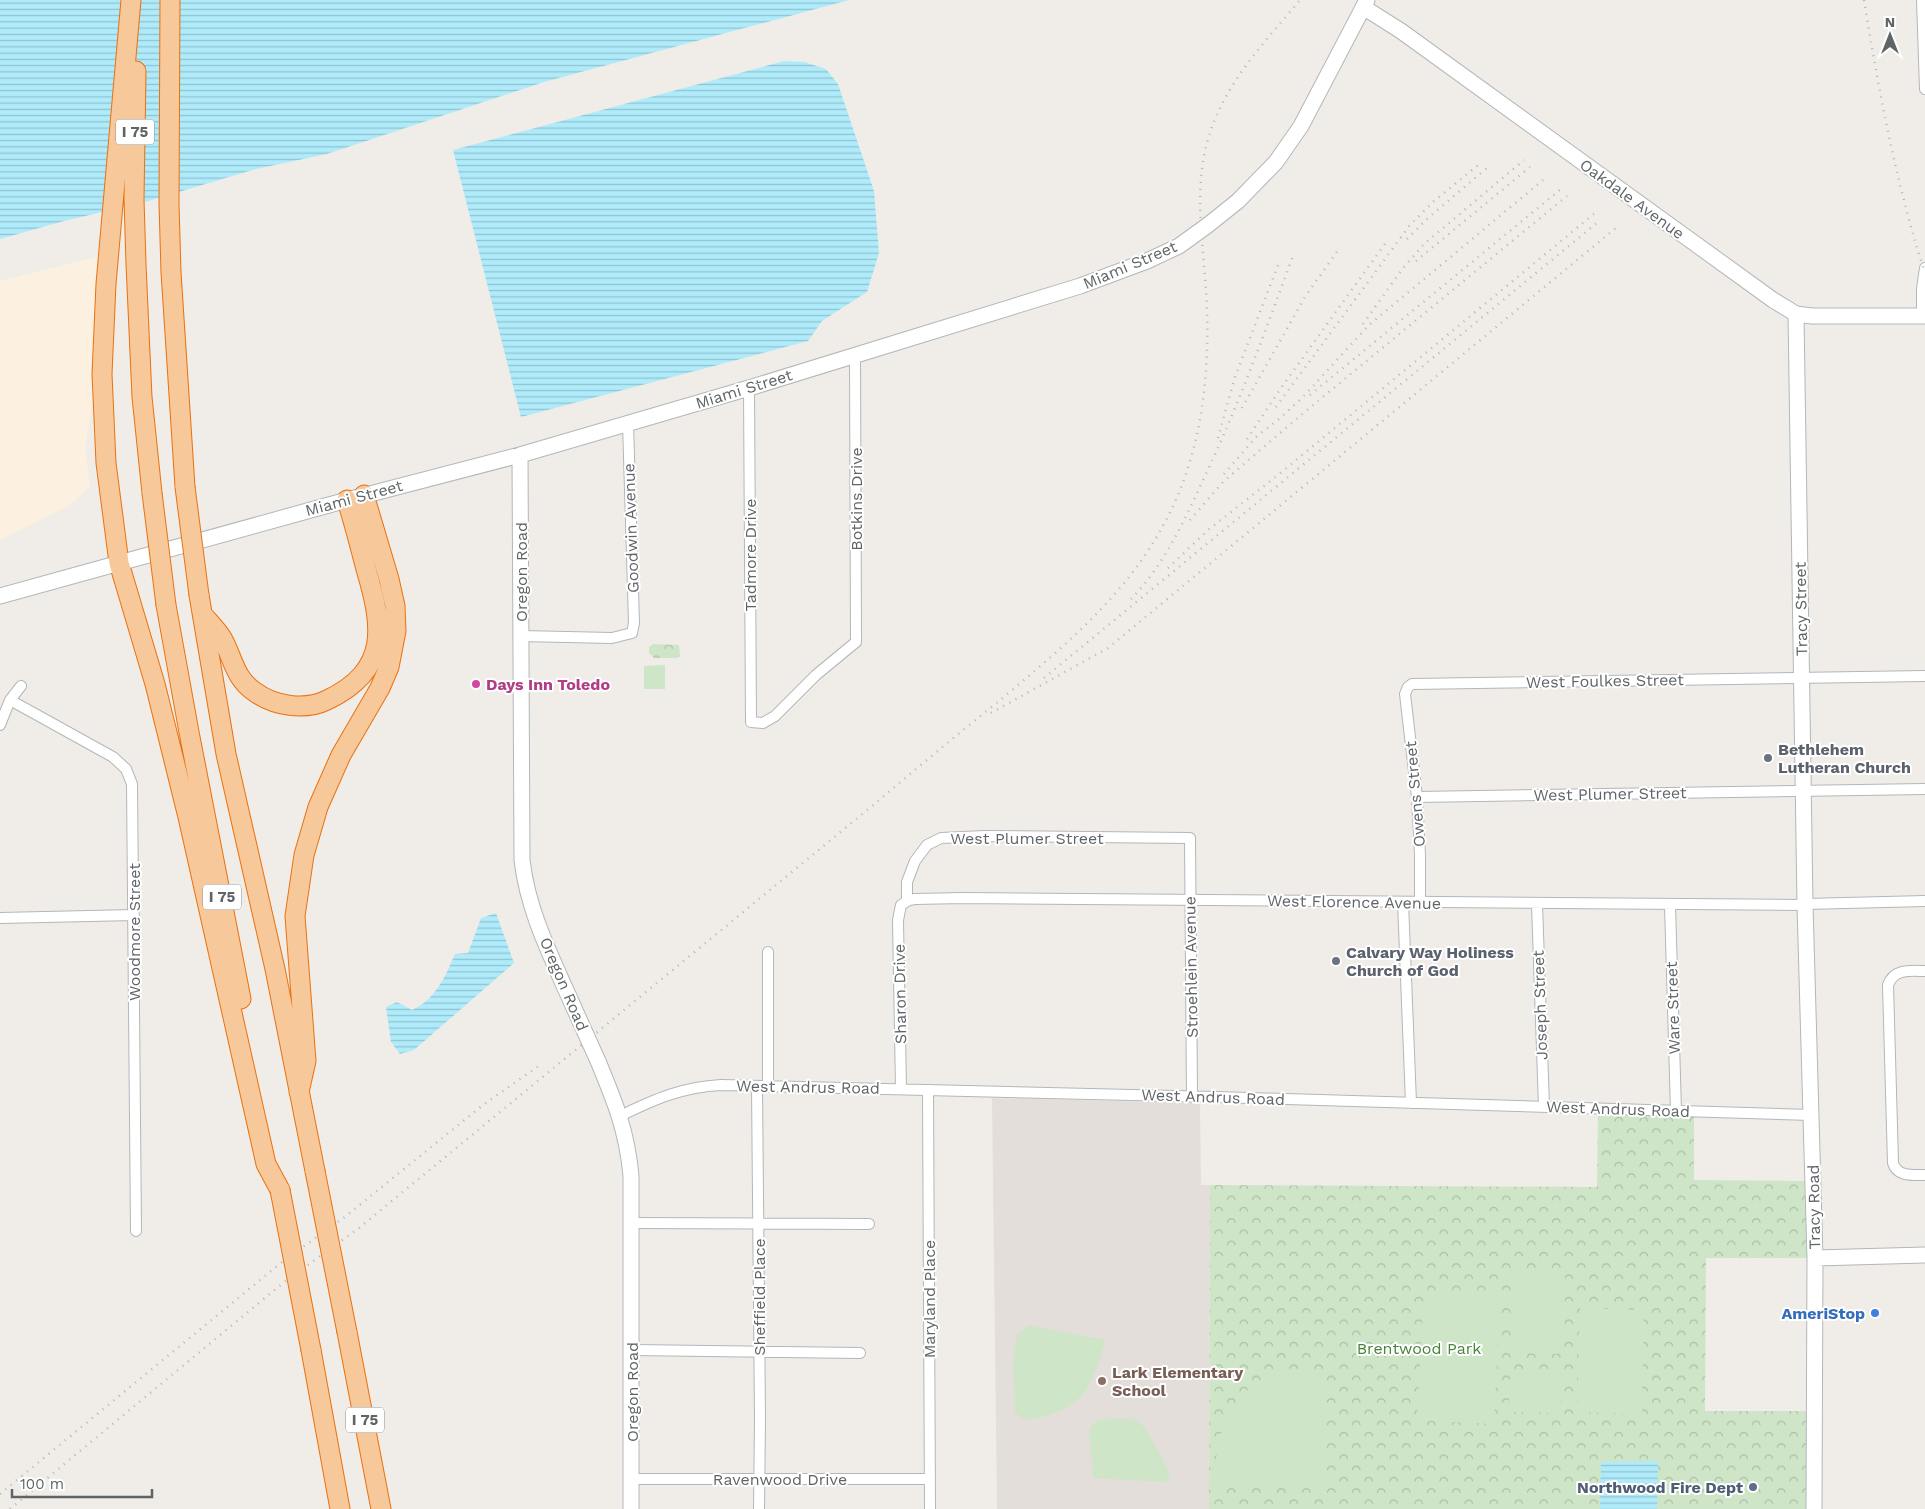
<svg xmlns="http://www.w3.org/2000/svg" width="1925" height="1509" font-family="'Work Sans',sans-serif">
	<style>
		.commercial { fill: #fcf0e1 }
		.education { fill: #e3deda }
		.forest { fill: url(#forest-crowns) }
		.garden { fill: #cee6c7 }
		.water { fill: url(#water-rules) }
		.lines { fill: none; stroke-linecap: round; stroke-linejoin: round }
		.street-casing { stroke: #b3b7b9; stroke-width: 12 }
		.secondary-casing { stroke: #b2b7b9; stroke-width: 17 }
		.highway-casing { stroke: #ea710f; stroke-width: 21 }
		.street { stroke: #fff; stroke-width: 10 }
		.secondary { stroke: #fff; stroke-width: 15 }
		.highway { stroke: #f7c899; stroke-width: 19 }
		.rail { stroke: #b4b5b5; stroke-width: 2.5; stroke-dasharray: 1 6; stroke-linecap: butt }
		.secondary-bridge-casing { stroke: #b2b7b9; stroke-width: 17; stroke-linecap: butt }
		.highway-bridge-casing { stroke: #ea710f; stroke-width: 21; stroke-linecap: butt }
		.secondary-bridge { stroke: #fff; stroke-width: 15 }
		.highway-bridge { stroke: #f7c899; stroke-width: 19 }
		.hotel-dot { fill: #d1479c; stroke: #fff; stroke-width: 2 }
		.worship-dot { fill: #6b7280; stroke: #fff; stroke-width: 2 }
		.shop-dot { fill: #3f7fe0; stroke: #fff; stroke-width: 2 }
		.education-dot { fill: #8d6e63; stroke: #fff; stroke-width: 2 }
		.service-dot { fill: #5c6f8a; stroke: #fff; stroke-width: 2 }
		.labels { text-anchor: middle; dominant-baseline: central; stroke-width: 4; stroke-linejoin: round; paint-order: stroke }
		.shield { fill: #fff; stroke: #8f9395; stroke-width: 1 }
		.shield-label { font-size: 15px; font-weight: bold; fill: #5f6567 }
		.street-label { font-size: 16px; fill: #5f6567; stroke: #fff }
		.hotel-label { font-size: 16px; font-weight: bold; fill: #b23c85; stroke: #fff; text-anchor: start }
		.worship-label { font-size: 16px; font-weight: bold; fill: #5b616d; stroke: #fff; text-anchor: start }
		.shop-label { font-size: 16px; font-weight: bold; fill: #366cbe; stroke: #fff; text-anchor: end }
		.park-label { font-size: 16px; fill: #49833b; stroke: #fff }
		.education-label { font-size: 16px; font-weight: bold; fill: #785e54; stroke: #fff; text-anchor: start }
		.service-label { font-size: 16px; font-weight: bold; fill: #4e5e75; stroke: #fff; text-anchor: end }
	</style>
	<defs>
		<pattern id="forest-crowns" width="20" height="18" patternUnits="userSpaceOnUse" patternTransform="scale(1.25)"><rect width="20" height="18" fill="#cee6c7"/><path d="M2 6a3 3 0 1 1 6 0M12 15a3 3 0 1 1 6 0" fill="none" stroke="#aabea5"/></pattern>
		<pattern id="water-rules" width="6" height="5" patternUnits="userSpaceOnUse" patternTransform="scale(1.25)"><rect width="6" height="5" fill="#afebfa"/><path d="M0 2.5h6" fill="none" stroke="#92c2ce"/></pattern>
	</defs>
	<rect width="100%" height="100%" fill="#f0ede8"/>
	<path class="commercial" d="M103 255 97 295 93 401 85 447 90 487 67 507 0 540V281Z"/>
	<path class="education" d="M992 1098 1200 1103 1201 1185H1210L1209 1509H997Z"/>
	<path class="forest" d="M653 644 679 645 680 656 677 658H654L649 653V647Z
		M1598 1114H1694V1180L1811 1181V1258H1706L1705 1411H1806V1509H1209L1210 1185 1597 1187Z"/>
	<path class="garden" d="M665 665V689H644V666Z
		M1513 1274H1565L1564 1354 1512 1353Z
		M1424 1291 1500 1295 1494 1424 1417 1420Z
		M1580 1308 1644 1310 1642 1414 1577 1412Z
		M1028 1325 1105 1340C1092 1391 1081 1412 1025 1420L1015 1413 1013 1364 1017 1335Z
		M1326 1369 1327 1480 1323 1482H1212L1220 1436 1239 1395 1282 1371Z
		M1510 1373 1561 1375 1560 1413 1509 1412Z
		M1118 1418C1123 1419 1133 1419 1138 1421 1147 1426 1165 1464 1170 1474L1168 1482 1093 1478 1089 1430 1096 1421Z"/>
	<path class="water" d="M0 0H849L544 82 327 154 256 169 145 202 64 221 0 239Z
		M784 61 804 62 826 69 838 84 874 191 879 253 867 292 822 321 808 341 521 417 453 150Z
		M496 913 514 963 414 1050 400 1054 391 1042 386 1007 397 1002 412 1010C436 999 445 977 455 954L468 953 481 918Z
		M1658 1461 1657 1509H1600L1601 1462Z"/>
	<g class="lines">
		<g class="street-casing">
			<path id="street" d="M1922 0 1925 89
				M1922 316V289L1925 268
				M749 388 751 722 763 723 775 716 816 675 856 642 855 355
				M521 636 612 638 632 633 634 623 628 423
				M10 700 113 757 126 769 132 784 136 1231
				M0 725 10 700 21 686
				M1417 797 1925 789
				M907 901V882L915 861 927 845 941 838 985 836 1190 838 1192 1097
				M1403 902 1411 1103
				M1420 902V855L1417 797 1405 694 1408 687 1412 684 1925 676
				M1537 904 1544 1107
				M1805 904 1925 901
				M1670 905 1676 1111
				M0 918 134 915
				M768 952V1086
				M1925 971C1911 971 1894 968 1888 985L1893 1163C1897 1177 1913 1175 1925 1175
				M757 1086 760 1419 759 1509
				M901 1089 898 920 901 905 909 900 915 899 963 898 1805 905
				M928 1090 930 1509
				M620 1116C655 1099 682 1087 721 1085L1217 1097 1811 1115
				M631 1223 869 1224
				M632 1350 860 1353
				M631 1479H930"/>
		</g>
		<g class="secondary-casing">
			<path id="secondary" d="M1363 7 1401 31 1773 300 1796 314 1812 316H1925
				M1238 201 1276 162 1301 126 1367 0
				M1796 314 1805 905 1815 1258 1814 1509
				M520 455 522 860C528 913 553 960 574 1008
				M0 596 347 500 520 455 749 388 1080 286 1147 261
				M598 1061C615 1102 627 1131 631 1176V1509
				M1815 1258 1925 1255"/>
		</g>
		<g class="highway-casing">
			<path id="highway" d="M131 0 106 284 102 374 106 463 119 563 155 684 188 817 266 1164 280 1190
				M170 0 169 204 171 272 185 487
				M136 71 134 199 136 264 142 397 152 493
				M199 595 226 754 275 969 315 1171
				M166 605 189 732 241 999
				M203 615C209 622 217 630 222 638 233 657 234 678 255 692 274 706 305 711 327 700 390 670 383 627 366 569 360 546 354 523 347 500
				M299 1092 306 1061 295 916 304 855 318 807 341 755 380 688 389 667 396 631 395 606 389 579 364 495
				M347 1332 381 1509
				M311 1350 340 1509"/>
		</g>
		<use href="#street" class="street"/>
		<use href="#secondary" class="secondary"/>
		<use href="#highway" class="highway"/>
		<path class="rail" d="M1864 0C1879 92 1896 184 1925 273
			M1407 239 1428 218 1487 168
			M1416 261 1530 167
			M1363 324 1403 268 1424 244 1524 160
			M1310 395 1561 189
			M1276 407 1410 225 1434 201 1482 162
			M1242 408 1305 297 1338 250
			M1218 438 1235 377 1280 260
			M1247 439 1281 388 1387 241
			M1224 474 1256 437 1279 419 1303 397 1369 325 1543 180
			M1190 520 1223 482 1238 469 1307 410 1567 196
			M1168 568 1208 530 1278 475 1595 213
			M1131 599C1165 564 1184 521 1205 476 1239 404 1266 329 1294 253
			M1044 678 1598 222
			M991 713 1108 648 1617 227
			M0 1494 282 1262 346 1216 483 1105 540 1065
			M10 1509 283 1283 359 1228C528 1089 697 950 866 811 910 774 954 737 999 701 1062 648 1126 596 1165 522 1203 452 1211 369 1206 290 1203 242 1194 191 1207 143 1222 86 1263 44 1300 0"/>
		<g class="secondary-bridge-casing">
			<path id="secondary-bridge" d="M1147 261 1179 246 1208 225 1238 201
				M574 1008 598 1061"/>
		</g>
		<g class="highway-bridge-casing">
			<path id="highway-bridge" d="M185 487 199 595
				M152 493 166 605
				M315 1171 347 1332
				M280 1190 311 1350"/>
		</g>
		<use href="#secondary-bridge" class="secondary-bridge"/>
		<use href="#highway-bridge" class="highway-bridge"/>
	</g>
	<circle class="hotel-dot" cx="476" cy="684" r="5"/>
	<g class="worship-dot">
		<circle cx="1768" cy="758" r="5"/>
		<circle cx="1336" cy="961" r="5"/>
	</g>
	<circle class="shop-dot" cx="1875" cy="1313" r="5"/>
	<circle class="education-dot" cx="1102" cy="1381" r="5"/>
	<circle class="service-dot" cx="1753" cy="1487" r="5"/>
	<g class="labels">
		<g class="shield">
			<rect x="116" y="119.5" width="38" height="25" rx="4"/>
			<rect x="203" y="884.5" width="38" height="25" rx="4"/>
			<rect x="346" y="1407.5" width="38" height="25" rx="4"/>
		</g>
		<g class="shield-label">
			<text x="135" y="132">I 75</text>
			<text x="222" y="897">I 75</text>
			<text x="365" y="1420">I 75</text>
		</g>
		<g class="street-label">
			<text transform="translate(1632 199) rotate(36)">Oakdale Avenue</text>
			<text transform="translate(1130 265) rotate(-23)">Miami Street</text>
			<text transform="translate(744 389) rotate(-17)">Miami Street</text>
			<text transform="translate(354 498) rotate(-15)">Miami Street</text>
			<text transform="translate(856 499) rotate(-90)">Botkins Drive</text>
			<text transform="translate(631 528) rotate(-92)">Goodwin Avenue</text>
			<text transform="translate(750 555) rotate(-90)">Tadmore Drive</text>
			<text transform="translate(521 572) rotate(-90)">Oregon Road</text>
			<text transform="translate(1801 609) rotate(-91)">Tracy Street</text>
			<text transform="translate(1605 681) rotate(-1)">West Foulkes Street</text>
			<text transform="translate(1415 794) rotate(-95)">Owens Street</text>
			<text transform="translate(1610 794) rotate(-1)">West Plumer Street</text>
			<text x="1027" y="838">West Plumer Street</text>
			<text transform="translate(1354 902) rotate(1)">West Florence Avenue</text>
			<text transform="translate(134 932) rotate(-90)">Woodmore Street</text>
			<text transform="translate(1191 967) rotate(-91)">Stroehlein Avenue</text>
			<text transform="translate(564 984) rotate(67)">Oregon Road</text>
			<text transform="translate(900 994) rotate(-91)">Sharon Drive</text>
			<text transform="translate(1540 1005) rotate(-92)">Joseph Street</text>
			<text transform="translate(1673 1008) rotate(-92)">Ware Street</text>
			<text transform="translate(808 1087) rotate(1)">West Andrus Road</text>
			<text transform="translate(1213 1097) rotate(2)">West Andrus Road</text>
			<text transform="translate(1618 1109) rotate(2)">West Andrus Road</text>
			<text transform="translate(1814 1207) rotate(-91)">Tracy Road</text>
			<text transform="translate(759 1297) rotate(-90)">Sheffield Place</text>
			<text transform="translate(929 1299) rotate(-90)">Maryland Place</text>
			<text transform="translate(632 1392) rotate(-90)">Oregon Road</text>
			<text x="780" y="1479">Ravenwood Drive</text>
		</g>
		<g class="hotel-label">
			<text x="486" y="684">Days Inn Toledo</text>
		</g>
		<g class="worship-label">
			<text x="1778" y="749">Bethlehem<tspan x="1778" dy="18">Lutheran Church</tspan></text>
			<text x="1346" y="952">Calvary Way Holiness<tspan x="1346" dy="18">Church of God</tspan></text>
		</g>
		<g class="shop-label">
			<text x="1865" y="1313">AmeriStop</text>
		</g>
		<g class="park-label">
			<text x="1419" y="1348">Brentwood Park</text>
		</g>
		<g class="education-label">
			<text x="1112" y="1372">Lark Elementary<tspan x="1112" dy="18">School</tspan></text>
		</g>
		<g class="service-label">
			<text x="1743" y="1487">Northwood Fire Dept</text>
		</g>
	</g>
	<g transform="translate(1890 35)" stroke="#ffffff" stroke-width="4" paint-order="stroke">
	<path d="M0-4L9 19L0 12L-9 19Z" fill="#5f6567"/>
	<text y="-8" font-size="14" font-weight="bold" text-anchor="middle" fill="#5f6567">N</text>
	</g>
	<path d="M12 1489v8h140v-8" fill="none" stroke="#5f6567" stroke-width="2.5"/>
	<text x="20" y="1489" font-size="15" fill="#5f6567" stroke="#ffffff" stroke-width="4" paint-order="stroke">100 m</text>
</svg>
